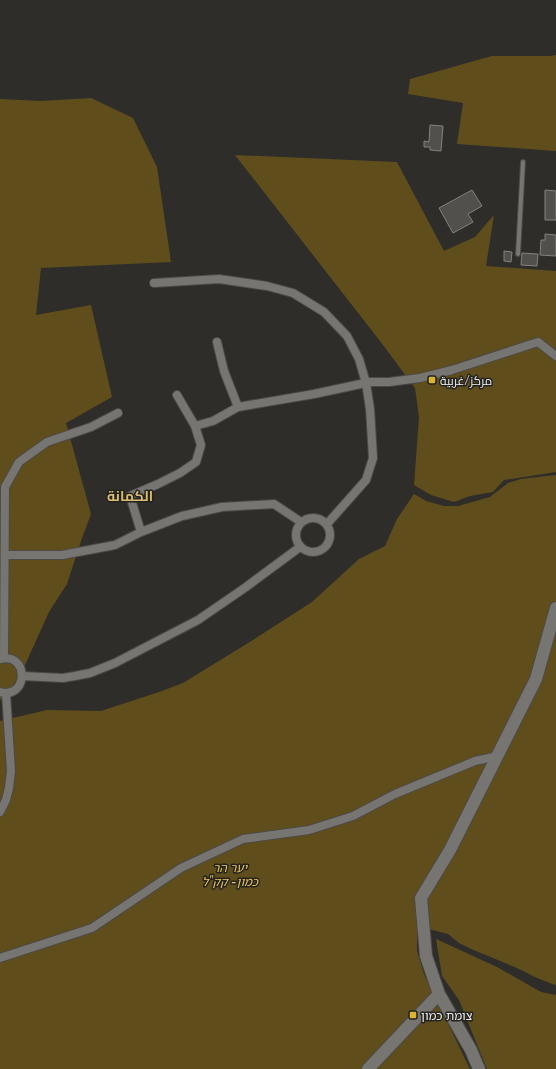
<svg xmlns="http://www.w3.org/2000/svg" width="556" height="1069" font-family="'Libre Baskerville',Cairo,'Noto Sans Hebrew',serif">
	<style>
		.green { fill: #5f4e1c }
		.building { fill: #51504c; stroke: #83827e }
		.lines { fill: none; stroke-linecap: round; stroke-linejoin: round }
		.lane-casing { stroke: #4b4a47; stroke-width: 6 }
		.street-casing { stroke: #4b4a47; stroke-width: 10 }
		.secondary-casing { stroke: #4b4a47; stroke-width: 14 }
		.lane { stroke: #777572; stroke-width: 4 }
		.street { stroke: #777572; stroke-width: 8 }
		.secondary { stroke: #777572; stroke-width: 12 }
		.poi-dot { fill: #dbb333; stroke: #252320; stroke-width: 1.5 }
		.labels { text-anchor: middle; dominant-baseline: central; stroke-width: 3; stroke-linejoin: round; paint-order: stroke }
		.poi-label { font-size: 12px; fill: #efefed; stroke: #252320; text-anchor: start }
		.park-label { font-size: 12px; font-style: italic; fill: #ebc75e; stroke: #252320 }
		.quarter-label { font-size: 14px; font-weight: bold; fill: #d7bc71; stroke: #252320 }
	</style>
	<rect width="100%" height="100%" fill="#2e2d2a"/>
	<path class="green" d="M556 55V151L457 144 463 103 408 94 410 79 492 56H550Z
		M91 98 133 118 157 167 171 262 41 268 36 315 91 305 112 397 66 423 91 514 81 541 67 584 49 612 25 665 7 696 0 700V99L41 101Z
		M235 155 397 162 444 251 475 237 494 215 486 266 556 271V472L504 480 493 492 470 496 454 502 431 495 414 485 419 417 415 388 380 341Z
		M556 475V985L552 984 535 977 517 968 471 949 459 943 448 934 417 926V951L424 974 470 1069H0V721L47 710 101 711 159 692 183 683 253 640 312 602 359 559 385 546 397 519 414 494 426 501 444 506H458L490 497 508 483 521 479Z
		M436 939 497 967 541 992 556 995V1069H487L459 1000 442 976Z"/>
	<path class="building" d="M430 125 443 126 441 151 430 150V147H424V141L429 142Z
		M472 190 482 206 468 214 473 222 453 233 439 208Z
		M545 190 556 191V220H545Z
		M545 234 556 235V256L540 255 541 240H545Z
		M504 251 512 252 511 262 504 261Z
		M522 253 538 254 537 266 521 265Z"/>
	<g class="lines">
		<g class="lane-casing">
			<path id="lane" d="M518 254 523 162"/>
		</g>
		<g class="street-casing">
			<path id="street" d="M154 283 219 279 267 286 293 293 324 312 347 336 359 359 366 383 370 409 373 458 366 480 327 524
				M217 342 224 371 238 407
				M177 395 195 426 213 421 238 407 314 394 370 382H389L420 378 452 370 538 342 556 356
				M296 535a17 17 0 1 1 34 0a17 17 0 1 1-34 0Z
				M141 532 182 516 222 507 274 504 301 522
				M5 555H62L115 545 141 532 130 496 158 484 180 473 196 462 201 445 195 426
				M4 658 5 487 19 462 47 442 91 427 118 413
				M0 659C30 652 28 700 0 692
				M22 676 63 678 75 676 90 673 115 663 198 620 246 587 300 547
				M0 812 6 800 9 788 11 771 6 693
				M0 958 92 928 181 868 243 839 309 830 353 816 395 794 475 761 498 756"/>
		</g>
		<g class="secondary-casing">
			<path id="secondary" d="M368 1069 439 994
				M479 1069 471 1050 439 994 426 956 421 898 450 850 536 679 556 608"/>
		</g>
		<use href="#lane" class="lane"/>
		<use href="#street" class="street"/>
		<use href="#secondary" class="secondary"/>
	</g>
	<g class="poi-dot">
		<rect x="428" y="376" width="8" height="8" rx="2"/>
		<rect x="409" y="1011" width="8" height="8" rx="2"/>
	</g>
	<g class="labels">
		<g class="poi-label">
			<text x="440" y="380">مركز/غربية</text>
			<text x="421" y="1015">צומת כמון</text>
		</g>
		<g class="park-label">
			<text x="230" y="867">יער הר<tspan x="230" dy="14">כמון- קק"ל</tspan></text>
		</g>
		<g class="quarter-label">
			<text x="130" y="496">الكمانة</text>
		</g>
	</g>
</svg>
